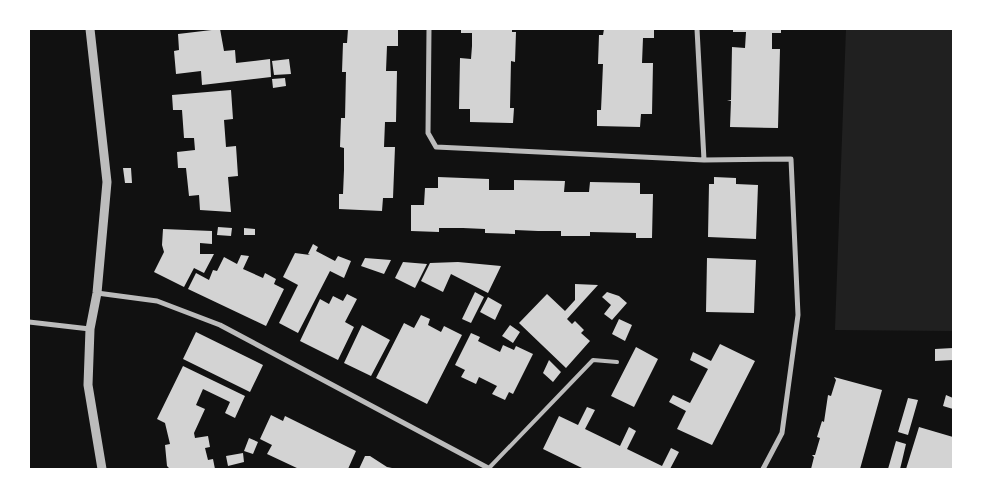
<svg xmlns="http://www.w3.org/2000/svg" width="982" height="498" font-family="Rubik,sans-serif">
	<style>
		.green { fill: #202020 }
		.building { fill: #d3d3d3 }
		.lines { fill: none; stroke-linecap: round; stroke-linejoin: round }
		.service { stroke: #bcbcbc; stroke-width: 4 }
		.minor { stroke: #bcbcbc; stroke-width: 5 }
		.tertiary { stroke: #bcbcbc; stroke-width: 9 }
	</style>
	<rect width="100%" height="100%" fill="#111"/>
	<path class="green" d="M846 29H953V331L835 330Z"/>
	<path class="building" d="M220 29 224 51 235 50 236 63 270 59 271 77 202 85 201 71 176 74 174 51 179 50 178 34Z
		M348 29H398V46H387L386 71H397L396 122H385L384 147H395L393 198H383L382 211 339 209V194H343L344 170V148L340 147 341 118H345L346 72H342L343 43H347Z
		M461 29H512V32H516L515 62 511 61 510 108H514L513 123 470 122V109H459L460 58 471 59 472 46V33H461Z
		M604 29H654V38H643L642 63H653L652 114H641L640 127 597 126V110H601L602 88 603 64H598L599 35H603Z
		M733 29H781V33H772V49H780L778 128 730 127 731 101 727 100H731L732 47 745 48 746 32H733Z
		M289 59 291 74 274 75 272 61Z
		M285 78 286 86 273 88 272 79Z
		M231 90 233 119 224 120 226 147 236 146 238 176 228 177 231 212 200 210 199 195 189 196 186 168H178L177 152 195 150 194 138H184L182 110H173L172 95Z
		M123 168H131L132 183H125Z
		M438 177 489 179V190H514V180L565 181 564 192H589L590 182 640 183V194H653L652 238H636V233L590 232V236H561V231H538L515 230V234L485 233V229L463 228H439V232L411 231V205H424L425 188H438Z
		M714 177 736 178V184L758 185 756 239 708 237 709 184H714Z
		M218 227 232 228 231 236 217 235Z
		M244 228 255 229V235H244Z
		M163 229 212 231V244L200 243V254H214L204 273 194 268 184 287 154 272 164 252 162 245Z
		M313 244 318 247 316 251 335 261 338 256 351 261 344 278 330 271 298 333 279 323 298 285 283 277 295 253 310 255 308 254Z
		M241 255 249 256 243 269 263 278 265 273 276 279 274 284 284 289 266 326 188 289 196 273 209 280 213 270 217 271 224 257 237 264Z
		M365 258 391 260 384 274 361 266Z
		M707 258 756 260 754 313 706 312Z
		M403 262 427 264 415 288 395 278Z
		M458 262 501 266 488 293 451 274 443 292 421 281 430 263Z
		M575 284 598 285 567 319 572 324 575 321 584 330 581 333 590 341 566 368 519 323 547 294 565 311 575 300Z
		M475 292 484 297 471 323 462 319Z
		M607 292 619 296 627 303 612 320 604 314 611 305 602 297Z
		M347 294 357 299 345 322 354 327 338 360 300 341 320 299 329 304 333 296 343 301Z
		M488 297 502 305 495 320 480 312Z
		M421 315 430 319 428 325 441 332 444 326 462 335 427 404 376 378 404 323 414 328Z
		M619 319 632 325 625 341 612 334Z
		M362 325 390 340 371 376 344 363Z
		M510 325 520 332 513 343 502 336Z
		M196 332 263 365 250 392 183 359Z
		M471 333 480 337 478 341 500 352 503 345 514 350 516 346 533 354 513 394 509 392 505 400 492 394 497 386 479 377 476 384 461 377 465 370 455 365Z
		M720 344 755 361 712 445 677 429 686 411 669 402 673 395 690 403 708 369 690 360 693 352 711 361Z
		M636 347 658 359 634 407 611 396Z
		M953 348V360L935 361V349Z
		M549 360 561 372 553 382 543 373Z
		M183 366 245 396 235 418 225 413 230 402 203 389 196 405 205 409 194 433 195 438 208 436 210 447 205 448 208 460 213 459 215 469H170L167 466 165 445 170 444 165 423 157 419Z
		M834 377 882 390 860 469H811L814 457 812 455H815L820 438 817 437 822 421 824 422 828 395 831 396 836 380Z
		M946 395 953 398V409L943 406Z
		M908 398 918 400 908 435 898 432Z
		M587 407 595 410 585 429 620 446 629 427 636 431 627 449 662 466 671 448 679 452 670 469H584L543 449 559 416 578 425Z
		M271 415 283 421 285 416 356 451 348 469H299L267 454 272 445 260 439Z
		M919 427 953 437V469H906Z
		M249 438 258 442 253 454 244 451Z
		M896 441 906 444 902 461 900 469H888Z
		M243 453 244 462 228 466 226 456Z
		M365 456H370L387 467 397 469H359Z"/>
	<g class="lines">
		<path class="service" d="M489 468 593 360 617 362"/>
		<path class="minor" d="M429 29 428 133 436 147 704 160 791 159 798 315 782 433 763 469
			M697 29 704 160
			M97 293 157 301 220 325 490 469
			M29 322 90 329"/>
		<path class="tertiary" d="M90 29 107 182 97 293 90 329 88 385 102 469"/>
	</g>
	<rect width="982" height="498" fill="none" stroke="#ffffff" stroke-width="60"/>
</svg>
